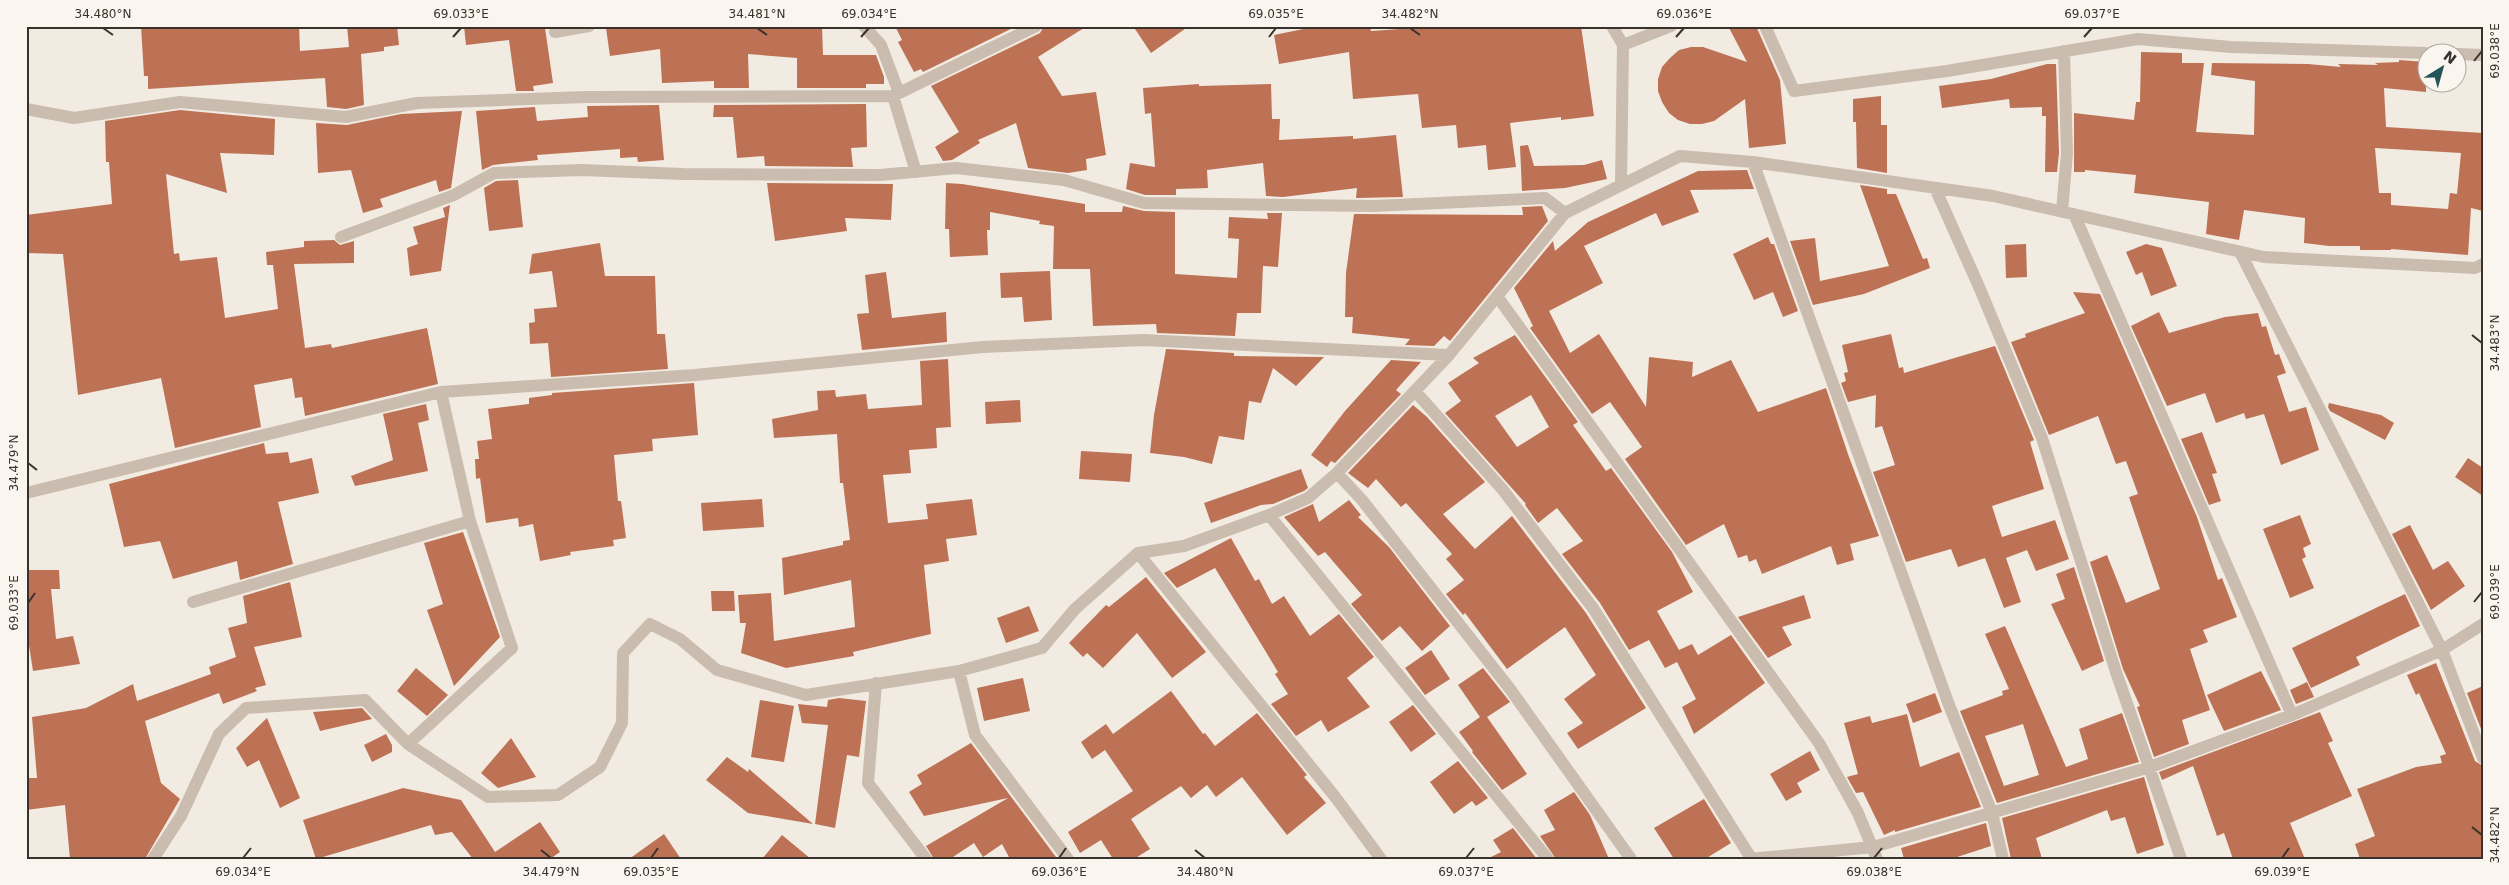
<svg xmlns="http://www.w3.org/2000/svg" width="2509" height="885" font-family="'DejaVu Sans',sans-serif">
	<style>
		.building { fill: #bd7255; fill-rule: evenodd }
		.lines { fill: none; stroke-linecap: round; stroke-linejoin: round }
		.street { stroke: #cabcae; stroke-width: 12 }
		.ticks { fill: none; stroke: #39312c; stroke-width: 2 }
		.neatline { fill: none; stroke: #39312c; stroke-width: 2 }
		.ticks-label { font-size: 12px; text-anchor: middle; fill: #39312c }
	</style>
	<rect width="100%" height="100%" fill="#f2ebe2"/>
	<path class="building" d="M141 26H299L300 51 349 47 347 26H397L399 45 384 47V51L361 54 364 105 346 109 327 107 325 78 148 89V76H144Z
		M464 26 545 28 553 83 533 86 534 91H516L509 40 466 45Z
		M618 26H822L823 55H876L884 77V84H866V88H797V58L748 54 749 88H714V81L662 83 660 49 610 56 606 28Z
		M895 26H1017L923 72 921 69 914 72 898 42 902 40Z
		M1044 26H1087L1038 57 1062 96 1096 92 1106 155 1086 159 1087 170 1068 173 1028 168 1016 123 978 140 980 143 952 160 943 161 935 147 959 132 931 86 1040 33Z
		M1133 26H1189L1151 53Z
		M1318 26H1370L1371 31 1443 26H1581L1594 116 1561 120V117L1510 123 1516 167 1488 170 1486 145 1458 148 1456 125 1422 128 1418 94 1353 99 1349 52 1279 64 1274 35Z
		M1728 26H1756L1780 80 1786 144 1749 148 1745 99 1714 121 1702 124H1690L1678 120 1669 113 1662 102 1658 91V79L1662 67 1670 58 1679 50 1691 47H1703L1747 62Z
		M2141 52 2182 53V63H2204L2196 132 2254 135 2255 81 2211 75 2212 63 2308 64 2341 67 2338 64 2378 65 2375 63 2399 62V60L2426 62V92L2384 88 2386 127 2483 133V211L2471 208 2468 255 2391 249V250H2360V246H2329L2304 243 2305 218 2244 210 2239 240 2206 234 2209 202 2134 193 2136 175 2085 170V172H2074V113L2134 120 2136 102H2140ZM2375 148 2461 153 2457 194 2450 193 2448 209 2391 205V193H2379Z
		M2047 64H2056L2059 153 2057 172H2045L2046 116H2042V107L2010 108 2009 99 1942 108 1939 86 1991 79Z
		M1199 84V86L1271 84 1272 119H1280L1279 140 1353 136V139L1396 135 1403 197 1356 198 1357 188 1283 197 1266 196 1263 163 1207 170 1208 188 1176 189V195H1145L1126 189 1130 163 1155 167 1151 113 1145 114 1143 88Z
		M1881 96V125H1887V173L1857 168 1856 122H1853V99Z
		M866 104 867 147 851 148 853 167 765 166 764 156 737 158 733 117H713L714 105Z
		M659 105 664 160 638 162 637 157 620 158V149L537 155 538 160 493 165 482 170 476 111 535 107 537 121 588 117 587 106Z
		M180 110 275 119 274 155 220 153 227 193 166 174 174 254 179 253 180 261 217 257 225 318 278 309 273 265H267L266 252 304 247V241L334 240 340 245 354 241V263L294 264 305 348 331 344 332 348 427 328 438 384 305 416 302 397 295 398 292 378 254 385 261 427 175 448 161 378 78 395 63 254 26 253V215L112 204 109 162H106L105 121Z
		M462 111 451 188 439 192 436 180 380 199 383 207 363 213 351 170 318 173 316 123 347 125 401 114Z
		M1528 145 1534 166 1584 165 1602 160 1607 179 1565 188 1522 191 1520 146Z
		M1747 170 1754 189 1690 190 1699 212 1662 226 1656 213 1584 246 1603 283 1549 311 1570 353 1599 334 1646 407 1649 357 1693 362 1692 377 1731 360 1758 412 1826 388 1849 457 1879 536 1850 544 1854 560 1837 565 1831 546 1762 574 1756 559 1749 562 1747 555 1738 558 1724 524 1686 545 1625 459 1642 447 1610 402 1592 414 1530 328 1533 326 1514 288 1553 241 1555 251 1588 222 1698 171Z
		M518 180 523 227 489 231 484 188 496 181Z
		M767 183 893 184 891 220 845 218 847 231 775 241Z
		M946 183 962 184 1085 204V212H1122L1123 206 1144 211 1175 212V274L1237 278 1239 239 1228 238 1229 217 1268 219 1267 213H1282L1278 267 1263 266 1261 313H1237L1235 336 1157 333 1156 324 1093 326 1090 269H1053L1054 226 1039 224 1040 221 990 212V230H987L988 255 950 257 949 229H945Z
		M1860 185 1887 189V194H1896L1923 259 1927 258 1930 268 1864 294 1813 305 1790 241 1815 238 1820 281 1889 266Z
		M450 205 441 271 410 276 407 248 418 244 413 227 445 217 443 208Z
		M1542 206 1548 221 1450 341 1444 336 1434 346 1405 345 1410 339 1352 333 1353 317H1345L1346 273 1354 214 1523 215 1522 207Z
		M1768 237 1771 244H1774L1798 311 1783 317 1773 292 1754 300 1733 254Z
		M600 243 605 276H655L657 334H665L668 369 551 377 548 343 530 344 529 323 535 322 534 309 557 307 552 271 529 274 532 254Z
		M2026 244 2027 277 2006 278 2005 245Z
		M2146 244 2162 248 2177 286 2151 296 2142 272 2136 275 2126 252Z
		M1050 271 1052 320 1024 322 1022 297 1001 298 1000 273Z
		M886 272 892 318 946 312 947 342 862 350 857 314 869 313 865 275Z
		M2073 292 2100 294 2197 517 2218 580 2222 578 2237 617 2203 630 2208 642 2190 649 2210 710 2182 720 2189 744 2154 757 2137 707 2140 706 2123 669 2090 562 2107 555 2126 603 2160 589 2129 497 2138 494 2126 461 2116 464 2098 416 2049 435 2011 342 2026 337 2025 334 2085 313Z
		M2159 312 2169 333 2225 317 2258 313 2262 327 2266 326 2275 355 2279 354 2286 373 2277 376 2289 412 2306 407 2319 450 2281 465 2264 414 2246 419 2244 413 2216 423 2205 393 2167 406 2131 326Z
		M1891 334 1899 368 1903 367 1904 373 1995 346 2034 440 2030 442 2044 489 1992 506 2002 537 2055 520 2069 559 2036 571 2027 550 2006 558 2021 602 2004 608 1985 558 1958 567 1951 549 1906 562 1873 472 1895 465 1882 426 1875 428 1876 395 1848 402 1841 383 1846 381 1844 373 1848 372 1842 345Z
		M1515 335 1578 422 1573 425 1606 471 1611 468 1672 552 1693 592 1657 611 1679 650 1692 644 1698 655 1731 635 1765 683 1694 734 1682 707 1696 699 1677 662 1665 668 1649 640 1629 650 1600 603 1562 554 1583 541 1557 508 1538 523 1525 505 1526 504 1445 413 1461 401 1448 383 1479 363 1473 358ZM1531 395 1549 427 1517 447 1495 416Z
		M1166 349 1234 353V356L1324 357 1296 386 1273 368 1261 403 1249 401 1244 440 1219 436 1212 464 1184 457 1150 453 1154 415Z
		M948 359 951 427 936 428 937 448 909 450 911 473 883 475 888 523 928 519 926 504 972 499 977 535 946 539 949 561 924 565 931 634 853 652 854 656 786 668 741 653 746 623H740L738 595 771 593 774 641 855 627 851 580 784 595 782 558 843 545V541L850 540 843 483H840L837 434 774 438 772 419 818 410 817 391 835 390 836 397 866 394 868 409 922 405 920 361Z
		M1391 360 1421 362 1396 390 1401 394 1335 463 1331 461 1327 467 1311 455 1345 411Z
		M694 383 698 435 652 439 653 451 614 455 618 501H621L626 538 613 540 614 546 570 552 571 555 540 561 533 524 519 527 518 518 486 523 480 478 476 479 475 459H479L477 441 492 439 488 409 529 404V398L552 395V393Z
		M1020 400 1021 422 986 424 985 402Z
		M2329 403 2381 415 2394 423 2385 440 2330 411 2328 407Z
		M426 404 429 420 418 423 428 471 355 486 351 476 393 460 383 414Z
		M1413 405 1427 417 1485 482 1443 514 1475 549 1512 516 1586 613 1646 708 1578 749 1567 733 1583 723 1564 699 1596 675 1565 627 1507 669 1465 613 1463 615 1446 594 1464 580 1446 559 1452 554 1406 503 1401 507 1376 479 1368 488 1348 473Z
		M2202 432 2217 473 2212 474 2221 501 2209 505 2181 439Z
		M264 443 266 454 288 452 290 463 312 458 319 493 278 502 293 564 240 580 237 561 173 579 160 541 124 547 109 484Z
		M1081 451 1132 454 1130 482 1079 479Z
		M2468 458 2483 468V496L2455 477Z
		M1301 469 1308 488 1304 491 1273 504 1261 505 1211 523 1204 503Z
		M762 499 764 527 703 531 701 503Z
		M1349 500 1361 515 1358 517 1389 547 1450 626 1422 651 1400 626 1382 641 1351 604 1362 595 1325 552 1318 556 1284 517 1313 504 1319 522Z
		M2300 515 2311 544 2303 548 2306 557 2302 559 2314 588 2290 598 2263 529Z
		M2410 525 2433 570 2448 561 2465 586 2431 610 2392 534Z
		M463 532 500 637 454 686 427 610 443 604 424 543Z
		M1231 538 1255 581 1259 579 1272 604 1284 596 1310 636 1339 614 1374 657 1347 678 1370 707 1328 732 1321 720 1296 736 1271 704 1288 694 1275 674 1278 672 1215 568 1177 588 1164 573Z
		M2074 567 2104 661 2082 671 2051 604 2065 599 2056 574Z
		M26 570H59L60 589H51L56 639 73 636 80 664 33 671 28 639H26Z
		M1146 577 1206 652 1172 678 1137 633 1103 668 1087 653 1083 657 1069 643 1106 605 1109 607Z
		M290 582 302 637 254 647 266 685 255 688 257 691 223 704 219 693 145 721 161 783 180 799 145 859H70L65 805 26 810V778H37L32 717 86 708 133 684 137 701 211 674 209 667 236 657 228 628 247 623 243 596Z
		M711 591H734L735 611H712Z
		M2405 594 2420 626 2356 657 2360 665 2311 688 2292 648Z
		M1804 595 1811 618 1782 627 1792 645 1768 658 1738 617Z
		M1029 606 1039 631 1006 643 997 618Z
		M2005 626 2066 767 2088 759 2079 729 2122 713 2139 762 1997 803 1960 711 2003 695 2002 691 2009 689 1985 634ZM2023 724 2039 775 2004 786 1985 736Z
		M1431 650 1450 679 1425 695 1405 668Z
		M2436 663 2475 761 2483 766V859H2360L2355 844 2375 836 2357 789 2416 767 2442 763 2440 756 2446 754 2419 693 2416 695 2407 675Z
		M416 668 448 695 427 716 397 691Z
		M1483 668 1510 702 1487 717 1527 774 1502 790 1472 752 1473 751 1459 732 1480 717 1458 685Z
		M2261 671 2281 710 2224 731 2207 695Z
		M1023 678 1030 711 984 721 977 688Z
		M2307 682 2314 697 2296 704 2290 690Z
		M2483 686V734L2467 693Z
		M1171 691 1203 734 1205 733 1215 746 1257 713 1307 775 1304 777 1326 803 1287 835 1242 777 1216 797 1207 785 1191 798 1181 786 1131 819 1150 849 1134 859H1113L1101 840 1080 853 1068 832 1133 791 1105 750 1092 759 1081 742 1106 724 1113 734Z
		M1935 693 1942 712 1913 723 1906 704Z
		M839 698 866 701 859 757 847 755 835 828 815 824 828 725 802 723 798 704 827 707 828 700Z
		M760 700 794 706 784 762 751 757Z
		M1413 705 1436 734 1411 752 1389 722Z
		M362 708 372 719 320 731 313 712Z
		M2320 712 2333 741 2328 743 2352 796 2290 823 2305 859H2233L2224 833 2217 836 2193 766 2162 780 2159 772Z
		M1907 714 1920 767 1959 752 1981 807 1895 832V830L1884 835 1863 792 1856 793 1847 777 1858 774 1844 723 1870 716 1872 723Z
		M267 718 300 798 280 808 259 760 247 767 236 748Z
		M386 734 392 745V752L372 762 364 745Z
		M511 738 536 777 498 788 481 773Z
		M971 743 1056 857 1057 859H1010L1002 844 983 857 974 843 950 859H934L926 846 1008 798 924 816 909 792 922 784 917 775Z
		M1810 751 1820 770 1797 783 1802 792 1786 801 1770 774Z
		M727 757 748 772 749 769 813 824 748 813 706 780Z
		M1458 761 1488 798 1476 806 1472 801 1454 814 1430 782Z
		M2144 777 2164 845 2137 854 2125 817 2111 821 2107 810 2036 838 2042 859H2011L2002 818Z
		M403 788 461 800 495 852 540 822 560 852 550 859H473L452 832 435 835 431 825 316 859 303 820Z
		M1574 792 1590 815 1609 859H1556L1540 836 1555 830 1544 810Z
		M1704 799 1731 843 1705 859H1674L1654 828Z
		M1986 823 1991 846 1951 859H1904L1901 848Z
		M1513 828 1537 859H1487L1501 852 1493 840Z
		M664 834 681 859H629Z
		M782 835 811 859H762Z"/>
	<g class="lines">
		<path class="street" d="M864 26 881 45 899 93
			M1612 26 1623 45 1621 185
			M1765 26 1794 91 1947 71 2138 39 2231 47 2426 53
			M555 32 589 26
			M1623 45 1671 26
			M2456 54 2483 55
			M893 96 916 172
			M26 109 74 118 180 102 346 117 417 103 586 97 893 96 1036 26
			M1753 162 1949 705 1992 813 2003 859
			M1935 188 1980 289 2042 438 2116 672 2181 859
			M2062 211 2067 153 2064 51
			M2074 214 2292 715
			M341 237 454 195 494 173 582 170 683 174 880 175 956 168 1064 180 1144 203 1374 206 1545 198 1565 213 1680 156 1753 162 1993 196 2264 257 2475 268 2483 264
			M2240 252 2442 650 2483 758
			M1497 296 1819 743 1858 813 1877 859
			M1415 391 1503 490 1593 608 1751 858
			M1337 473 1362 500 1510 689 1631 859
			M26 493 441 392 695 375 983 347 1143 340 1449 355
			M1269 515 1548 859
			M1138 553 1336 798 1381 859
			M193 602 470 521
			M959 671 975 735 1068 859
			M876 683 868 783 926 859
			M408 744 512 648 470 521 441 392
			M153 859 181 816 219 734 246 708 365 700 408 744 488 797 558 795 600 767 622 723 623 653 650 624 680 639 717 670 806 695 959 671 1042 648 1075 609 1138 553 1184 546 1269 515 1308 498 1337 473 1449 355 1565 213
			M1749 859 1873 847 2150 767 2292 715 2442 650 2483 624"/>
	</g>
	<path class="ticks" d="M103 28 113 35M757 28 767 35M1410 28 1420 35M453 37 461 28M861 37 869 28M1269 37 1276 28M1676 37 1684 28M2084 37 2092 28M2474 61 2482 51M2472 335 2482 343M28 463 37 470M2474 602 2482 592M28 603 35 593M2472 827 2482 835M541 850 551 858M1195 850 1205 858M243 858 251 848M651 858 658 848M1059 858 1066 848M1466 858 1474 848M1874 858 1882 848M2282 858 2289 848"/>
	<rect width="2509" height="885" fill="none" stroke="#faf5ee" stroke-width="55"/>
	<g transform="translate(2442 68) rotate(37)"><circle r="24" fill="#faf5ee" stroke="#ada7a0"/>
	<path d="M0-4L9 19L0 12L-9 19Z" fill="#245358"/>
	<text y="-8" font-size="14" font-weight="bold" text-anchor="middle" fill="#39312c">N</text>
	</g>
	<rect x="28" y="28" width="2454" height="830" class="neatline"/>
	<g class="ticks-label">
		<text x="103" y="18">34.480°N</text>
		<text x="461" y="18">69.033°E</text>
		<text x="757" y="18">34.481°N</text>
		<text x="869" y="18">69.034°E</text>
		<text x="1276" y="18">69.035°E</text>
		<text x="1410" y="18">34.482°N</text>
		<text x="1684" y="18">69.036°E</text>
		<text x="2092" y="18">69.037°E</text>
		<text transform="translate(2495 51) rotate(-90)" y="4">69.038°E</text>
		<text transform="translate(2495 343) rotate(-90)" y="4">34.483°N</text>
		<text transform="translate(14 463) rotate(-90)" y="4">34.479°N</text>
		<text transform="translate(2495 592) rotate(-90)" y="4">69.039°E</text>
		<text transform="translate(14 603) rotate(-90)" y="4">69.033°E</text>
		<text transform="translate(2495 835) rotate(-90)" y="4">34.482°N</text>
		<text x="243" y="876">69.034°E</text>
		<text x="551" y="876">34.479°N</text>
		<text x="651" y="876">69.035°E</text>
		<text x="1059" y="876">69.036°E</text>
		<text x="1205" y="876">34.480°N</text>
		<text x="1466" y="876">69.037°E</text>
		<text x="1874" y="876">69.038°E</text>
		<text x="2282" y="876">69.039°E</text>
	</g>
</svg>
